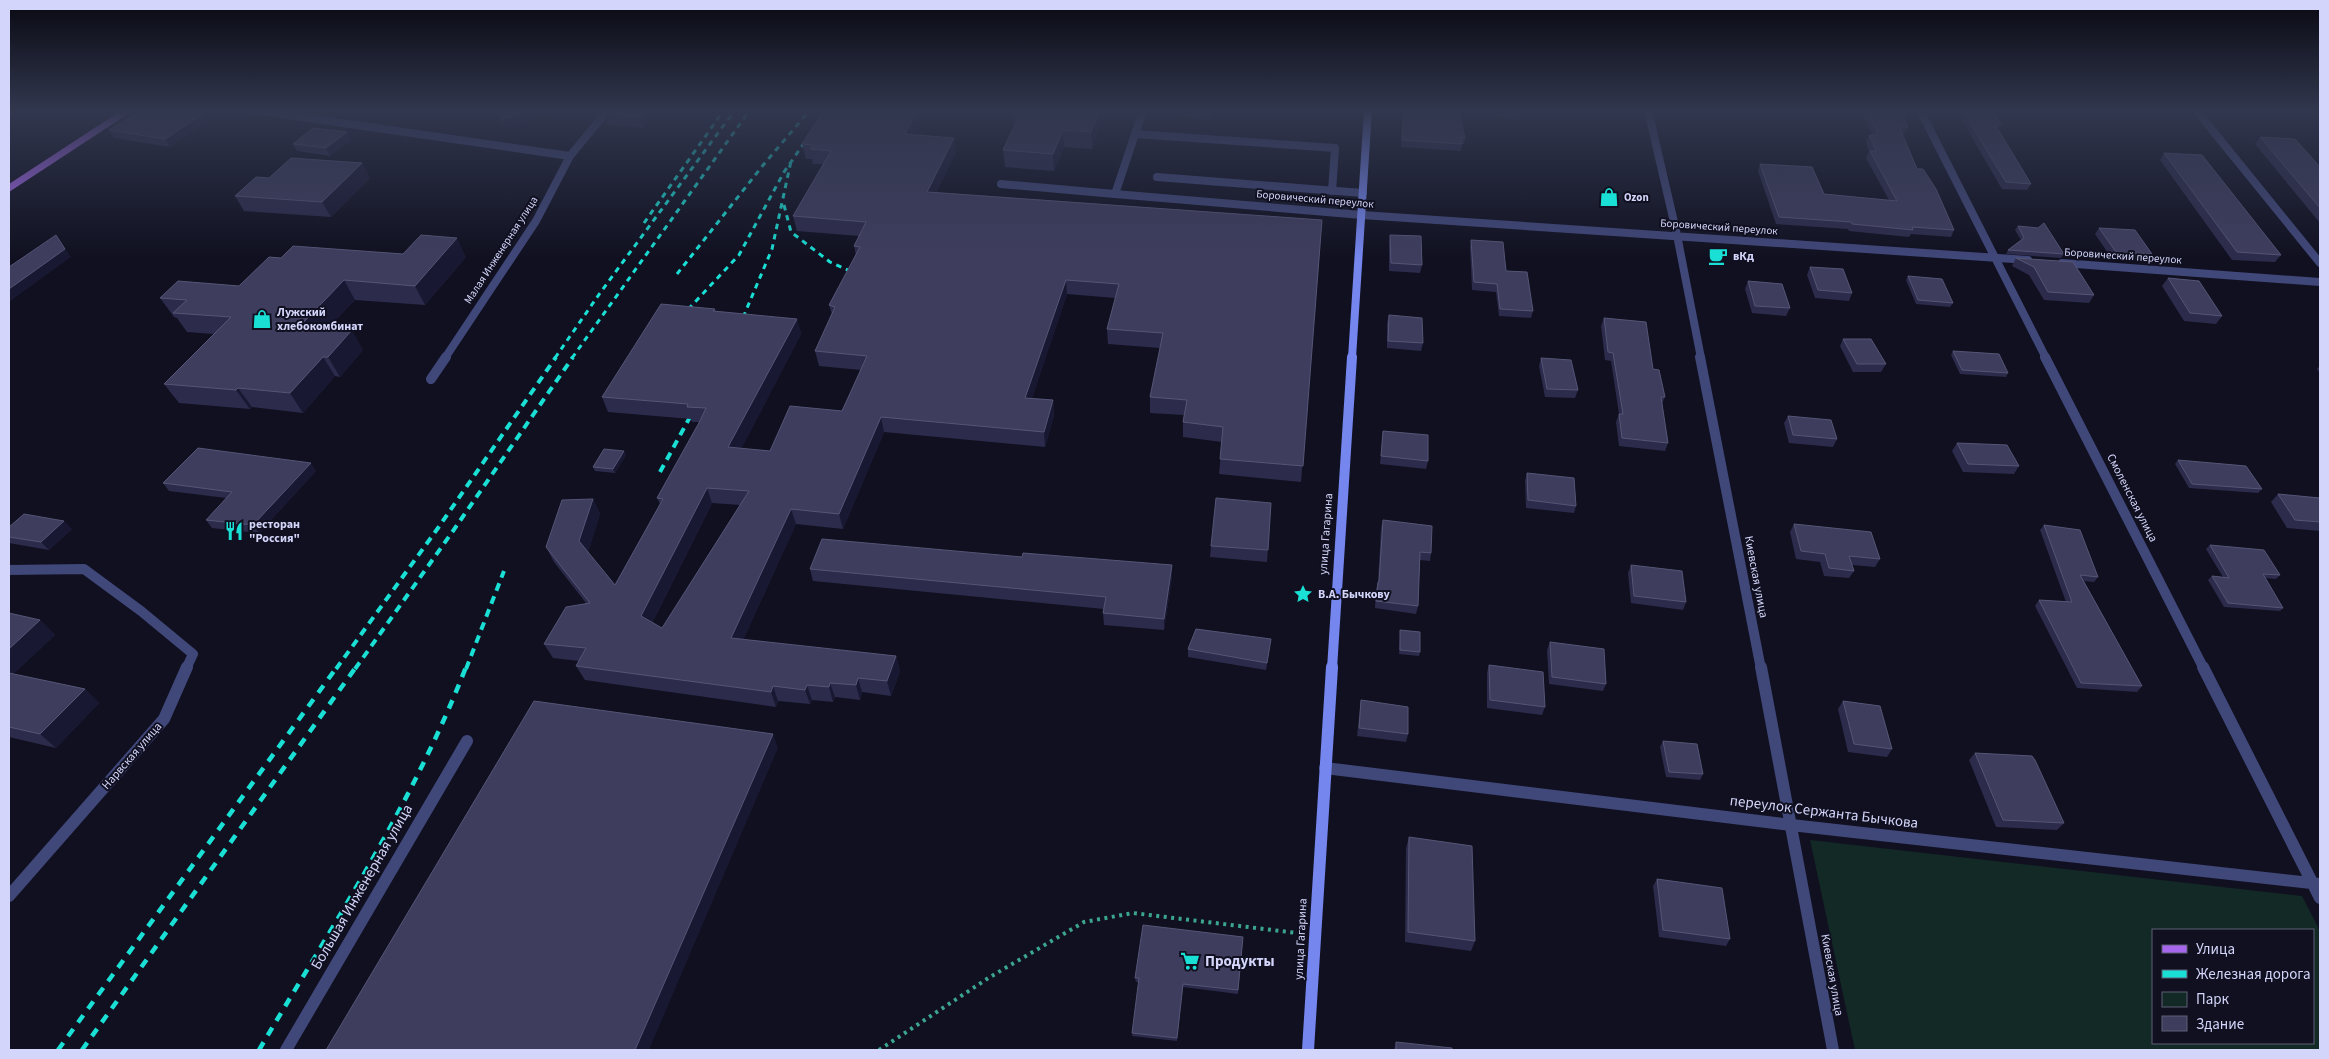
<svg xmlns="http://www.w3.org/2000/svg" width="2329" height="1059" font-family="'Source Sans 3',sans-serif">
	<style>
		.green { fill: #132925; fill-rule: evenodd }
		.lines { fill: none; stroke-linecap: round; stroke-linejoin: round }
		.path { stroke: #3ca58e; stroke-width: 4; stroke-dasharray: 3 4.5; stroke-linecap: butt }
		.lane { stroke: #404779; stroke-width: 8 }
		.street-far2 { stroke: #404779; stroke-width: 8 }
		.street-far1 { stroke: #404779; stroke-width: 10 }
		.street { stroke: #404779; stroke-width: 12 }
		.secondary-far2 { stroke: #7586ef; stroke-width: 8 }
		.secondary-far1 { stroke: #7586ef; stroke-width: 10 }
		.secondary { stroke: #7586ef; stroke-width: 12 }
		.primary { fill: #a667ed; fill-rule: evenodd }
		.rail-far2 { stroke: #1adfd4; stroke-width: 3; stroke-dasharray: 5.5 5; stroke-linecap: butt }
		.rail-far1 { stroke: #1adfd4; stroke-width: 4; stroke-dasharray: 8 6; stroke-linecap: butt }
		.rail { stroke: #1adfd4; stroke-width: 4.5; stroke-dasharray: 9 8; stroke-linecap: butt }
		.wall { fill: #2c2b4b; fill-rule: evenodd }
		.shaded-wall { fill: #191832 }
		.building { fill: #3e3d5e; stroke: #555576; fill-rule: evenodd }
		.labels { text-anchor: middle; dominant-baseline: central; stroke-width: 4; stroke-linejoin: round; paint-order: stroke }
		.far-poi-label { font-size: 11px; font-weight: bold; fill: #d3d5fa; stroke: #101020; text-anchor: start }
		.far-street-label { font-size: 11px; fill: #d3d5fa; stroke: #101020 }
		.poi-label { font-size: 12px; font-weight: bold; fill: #d3d5fa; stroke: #101020; text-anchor: start }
		.street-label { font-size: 12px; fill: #d3d5fa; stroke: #101020 }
		.near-street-label { font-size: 15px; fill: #d3d5fa; stroke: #101020 }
		.near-poi-label { font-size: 15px; font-weight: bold; fill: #d3d5fa; stroke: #101020; text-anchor: start }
	</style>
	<rect width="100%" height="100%" fill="#101020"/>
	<path class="green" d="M1810 840 2302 896 2320 931V1050H1855ZM2153 930H2313V1043H2153Z"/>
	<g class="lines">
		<path class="path" d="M879 1050 990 977 1084 922 1133 913 1297 933"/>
		<path class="lane" d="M9 112 11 110
			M1135 134 1335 148 1332 191
			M1157 177 1363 193
			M1001 184 1115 194"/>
		<path class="street-far2" d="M252 110 570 156
			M1143 110 1115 194 1362 215 2028 260
			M1648 110 1677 235 1701 358
			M1920 110 2046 358
			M2196 110 2320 263
			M2062 263 2320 282
			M445 358 536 221 570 156 608 110"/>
		<path class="street-far1" d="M1700 357 1761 669
			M2045 357 2204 669
			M431 379 446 357
			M9 570 84 569 141 611 193 654 186 669"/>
		<path class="street" d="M1761 667 1833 1050
			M2203 667 2320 898
			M1325 768 1791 825 2320 884
			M9 896 164 719 187 667
			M286 1050 467 741"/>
		<path class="secondary-far2" d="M1352 358 1368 110"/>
		<path class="secondary-far1" d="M1332 669 1352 357"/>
		<path class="secondary" d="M1308 1050 1332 667"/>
		<path class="primary" d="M122 110H134L9 192V184Z"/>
		<path class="rail-far2" d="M784 205 791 232 830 262 859 275
			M644 223 724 110
			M677 274 764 164 810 110
			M681 317 739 255 784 172 827 110
			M739 327 772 249 791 161
			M555 358 600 293 735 110
			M572 358 750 110"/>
		<path class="rail-far1" d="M660 472 696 406
			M336 669 438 528 556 357
			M355 669 453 531 573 357
			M466 669 504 571"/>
		<path class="rail" d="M58 1050 337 667
			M82 1050 356 667
			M259 1050C333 925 413 803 466 667"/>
	</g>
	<path class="wall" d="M494 110H561L506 127Z
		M659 110 644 128 608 125 604 114Z
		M824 110H928L914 135 956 152 936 192 1322 220 1301 482 1219 474 1222 442 1183 437V422L1184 415 1150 413V397L1160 348 1108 344 1107 329 1115 298 1067 294 1032 398 1053 400 1054 415 1045 447 884 432 843 529 796 524 743 640 896 656 900 671 891 696 862 692 860 700 835 697 833 702 812 700 810 704 778 701 776 707 585 680 576 666 579 661 553 658 544 644 586 603 554 562 546 547 593 499 600 514 588 552 615 585 660 504 657 498 699 422H692L691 419 608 412 602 397 715 309 716 312 797 319 801 334 741 449 770 451 842 411 861 370 819 366 815 351 832 314 829 305 856 256 854 246 859 236 797 231 793 216 823 164H813L812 159H806L802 144ZM712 503 740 505 662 628 652 623Z
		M1011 110H1102V122L1092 149 1064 147 1054 171 1005 167 1003 150 1015 124H1013Z
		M1182 110H1213L1211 120 1182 117Z
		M1403 110H1458L1465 138 1464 144H1462L1461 151 1401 147Z
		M1497 110H1522L1520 119 1496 117Z
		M1861 110H1901L1908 127 1905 134H1902L1917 169 1954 230 1951 237 1911 234 1909 237 1849 231 1848 229 1776 224 1758 171 1760 164 1824 194 1889 200 1866 158 1869 151 1866 142 1869 135H1872Z
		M1959 110H1992L2001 124 1998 129 2031 184 2027 190 2002 189 1960 117 1961 114Z
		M203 114 208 121 170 147 114 138 109 130Z
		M347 132 351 140 330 156 297 151 293 144Z
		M2260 137 2320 167V223L2255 144Z
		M2164 153 2281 255 2275 262 2232 260 2160 160Z
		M269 178H370L331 217 244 211 235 196Z
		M2018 226 2064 254 2061 258 2006 254 2008 250 2021 240 2015 230Z
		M2099 228 2152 254 2148 260 2112 259 2095 234Z
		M1390 235 1422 265 1420 273 1389 271V242Z
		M1471 240 1506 271 1533 311 1531 318 1499 316 1496 292 1472 290 1470 247Z
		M403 254 466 257 425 305 355 300 328 328 363 350 340 377 335 376 303 413 252 407 250 409 179 403 164 384 214 334 187 332 177 318 174 317 160 298 239 286 281 258Z
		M2016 258 2094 295 2089 303 2044 300 2029 275 2012 266Z
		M1810 267 1852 293 1849 301 1815 298 1807 275Z
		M1908 276 1953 303 1950 307 1916 304 1906 280Z
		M2168 278 2222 316 2216 324 2184 321 2162 286Z
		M1748 281 1790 308 1786 316 1752 313 1745 289Z
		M1389 315 1423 343 1421 351 1387 348V323Z
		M1604 318 1653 369 1665 397 1662 404 1668 443 1665 451 1619 446 1616 422 1619 414 1611 361 1605 360 1601 326Z
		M1843 339 1886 364 1881 372H1853L1840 346Z
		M1953 351 2008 373 2006 377 1960 374 1951 355Z
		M1541 358 1578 390 1575 398 1545 397 1539 366Z
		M2320 365V374L2317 369Z
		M1788 416 1837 439 1833 447 1789 443 1784 423Z
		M1383 431 1428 461 1426 469 1380 464Z
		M1957 443 2019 466 2014 474 1963 472 1952 451Z
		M626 455 615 473 595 471 593 467Z
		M2178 460 2262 489 2258 493 2189 488 2175 464Z
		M316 471 259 533 212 528 206 520 226 498 169 491 163 483Z
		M1527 473 1576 506 1574 513 1526 508 1525 481Z
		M2278 494 2320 498V531L2287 528 2271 502Z
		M1271 503 1267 562 1210 557 1211 546Z
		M1383 520 1431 553 1430 561 1420 560 1418 606 1416 614 1375 608 1376 590 1378 582 1381 528Z
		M1794 524 1880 559 1875 567 1852 565 1854 571 1849 578 1824 576 1820 562 1796 559 1790 532Z
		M2044 525 2098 577 2094 582 2084 581 2142 686 2137 692 2077 688 2035 606 2039 600 2066 602 2040 530Z
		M9 527 72 529 49 550 9 543Z
		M2210 545 2280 575 2276 579 2265 578 2283 608 2280 611 2224 607 2208 580 2212 576 2223 577 2206 549Z
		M1631 565 1686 602 1683 610 1631 603 1628 573Z
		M810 569 1172 577 1164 630 1104 625 1103 613 1104 609 813 581Z
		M9 613 40 620 55 635 13 674 85 689 99 703 56 748 9 737Z
		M1400 630 1420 652 1419 656 1399 654 1400 634Z
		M1271 639 1266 670 1188 657V649Z
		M1550 642 1606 684 1603 691 1549 684 1547 650Z
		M1489 665 1545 707 1542 715 1487 708V673Z
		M1361 700 1408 734 1406 742 1357 736Z
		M1843 701 1892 749 1887 757 1848 752 1838 709Z
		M1663 741 1703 774 1700 780 1666 777 1660 747Z
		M1975 753 2064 823 2057 830 1996 827 1969 760Z
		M1409 837 1475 941 1471 951 1405 942 1406 848Z
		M1657 879 1730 939 1726 946 1659 937 1653 886Z
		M1243 937 1238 994 1183 987 1177 1041 1132 1036 1139 982H1136L1135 978Z
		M1396 1042 1452 1050H1394Z"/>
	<path class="shaded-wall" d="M533 110H561L506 127 503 119Z
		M647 110H659L644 128 641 117Z
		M918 110H928L907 148 905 134Z
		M1100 110H1102V122L1092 149 1091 132Z
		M1212 110H1213L1211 120V112Z
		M203 114 208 121 170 147 165 139Z
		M1063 130 1064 147 1054 171 1053 154Z
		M347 132 351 140 330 156 326 148Z
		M954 138 956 152 930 206 927 192Z
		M362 163 370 178 331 217 322 202Z
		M56 235 71 257 9 302V289Z
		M457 238 466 257 425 305 415 286Z
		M344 280 355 300 312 345 300 326Z
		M1066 280 1067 294 1027 413 1025 398Z
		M797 319 801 334 734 463 728 447Z
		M352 330 363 350 340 377 328 357Z
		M323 357 335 376 303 413 290 393Z
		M238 388 252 407 250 409 236 390Z
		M1053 400 1054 415 1045 447 1044 432Z
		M881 417 884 432 843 529 839 514Z
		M624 451 626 455 615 473 613 469Z
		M311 463 316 471 259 533 253 525Z
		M707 488 712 503 648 631 641 616Z
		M593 499 600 514 587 556 579 541Z
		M791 509 796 524 737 653 731 638Z
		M64 521 72 529 49 550 41 542Z
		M1172 565V577L1164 630V619Z
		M40 620 55 635 9 678V649Z
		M896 656 900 671 891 696 887 681Z
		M858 678 862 692 860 700 856 685Z
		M830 683 835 697 833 702 829 687Z
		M807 685 812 700 810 704 805 690Z
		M773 686 778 701 776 707 771 692Z
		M85 689 99 703 56 748 40 734Z
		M773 734 778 748 649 1050H635Z"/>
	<path class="building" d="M141 110H179L203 114 165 139 109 130Z
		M496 110H533L503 119Z
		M608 110H647L641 117 604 114Z
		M824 110H918L905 134 954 138 927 192 1322 220 1303 466 1220 459 1223 427 1183 422 1187 400 1150 397 1163 333 1107 329 1119 284 1066 280 1025 398 1053 400 1044 432 881 417 839 514 791 509 731 638 896 656 887 681 858 678 856 685 830 683 829 687 807 685 805 690 773 686 771 692 576 666 586 648 544 644 566 607 590 603 546 547 562 500 593 499 579 541 615 585 663 499 657 498 700 421 706 408 687 407 688 404 602 397 661 304 715 309 713 311 797 319 728 447 770 451 790 406 842 411 867 356 815 351 835 307 829 305 860 247 854 246 866 222 793 216 831 151 810 149 813 145 802 144ZM707 488 749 491 662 628 641 616Z
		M1022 110H1100L1091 132 1063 130 1053 154 1003 150Z
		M1187 110H1212L1211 112Z
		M1404 110H1458L1465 138 1461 137 1462 144 1402 140Z
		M1498 110H1522V112L1498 111Z
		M1867 110H1901L1908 127 1899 126 1917 169H1923L1936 189 1954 230 1912 227 1913 230 1852 224 1851 222 1779 217 1760 164 1812 167 1824 194 1897 201 1870 151H1876L1869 135H1878Z
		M1966 110H1992L2001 124H1995L2031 184 2006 182 1963 111H1967Z
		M313 128 347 132 326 148 293 144Z
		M2260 137 2295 139 2320 167V208Z
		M2164 153 2202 155 2281 255 2237 252Z
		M291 158 362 163 322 202 235 196 256 177 269 178Z
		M2044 223 2064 254 2008 250 2024 238 2018 226 2038 228Z
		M2099 228 2135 230 2152 254 2116 252Z
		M56 235 65 249 9 289V267Z
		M421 235 457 238 415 286 344 280 300 326 352 330 328 357H323L290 393 238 388 236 390 164 384 231 317 173 313 187 300 160 298 178 281 239 286 269 257 281 258 293 246 403 254Z
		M1390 235 1421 236 1422 265 1391 263Z
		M1471 240 1503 242 1506 271 1527 272 1533 311 1500 309 1497 284 1474 282Z
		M2016 258 2073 262 2094 295 2048 292 2034 267Z
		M1810 267 1843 269 1852 293 1818 290Z
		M1908 276 1942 279 1953 303 1918 300Z
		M2168 278 2199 281 2222 316 2190 313Z
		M1748 281 1782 284 1790 308 1755 306Z
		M1389 315 1422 318 1423 343 1388 341Z
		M1604 318 1646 322 1653 369 1659 370 1665 397H1661L1668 443 1622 438 1619 414H1623L1613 353 1608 352Z
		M1843 339H1871L1886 364H1857Z
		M1953 351 1999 354 2008 373 1962 370Z
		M1541 358 1571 360 1578 390 1547 389Z
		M1788 416 1831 420 1837 439 1793 435Z
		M1383 431 1428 435V461L1381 456Z
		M1957 443 2007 445 2019 466 1968 464Z
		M198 448 311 463 253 525 206 520 232 492 163 483Z
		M604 449 624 451 613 469 593 467Z
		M2178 460 2246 466 2262 489 2192 484Z
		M1527 473 1574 478 1576 506 1528 500Z
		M2278 494 2320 498V522L2295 520Z
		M1216 498 1271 503 1268 550 1211 546Z
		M24 514 64 521 41 542 9 537V527Z
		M1383 520 1432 526 1431 553 1420 552 1418 606 1376 601 1378 582H1379Z
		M1794 524 1871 532 1880 559 1849 556 1854 571 1829 568 1825 554 1801 551Z
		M2044 525 2080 530 2098 577 2080 575 2142 686 2081 683 2039 600 2072 602Z
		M822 539 1022 557 1023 553 1172 565 1164 619 1103 613 1106 597 810 569Z
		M2210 545 2264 550 2280 575 2263 574 2283 608 2228 603 2212 576 2229 578Z
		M1631 565 1682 571 1686 602 1634 596Z
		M9 613 40 620 9 649Z
		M1196 629 1271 639 1267 663 1188 649Z
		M1400 630 1420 632V652L1400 650Z
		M1550 642 1604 649 1606 684 1552 677Z
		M1489 665 1543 672 1545 707 1490 700Z
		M9 673 85 689 40 734 9 727Z
		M1361 700 1408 707V734L1359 728Z
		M534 701 773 734 635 1050H326Z
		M1843 701 1880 706 1892 749 1854 744Z
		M1663 741 1697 744 1703 774 1669 772Z
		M1975 753 2032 756 2035 760 2064 823 2003 820Z
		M1409 837 1472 846 1475 941 1408 932Z
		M1657 879 1722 888 1730 939 1663 930Z
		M1143 925 1243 937 1238 990 1183 984 1177 1038 1132 1033 1139 978H1135Z
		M1396 1042 1452 1048V1050H1396Z"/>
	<linearGradient id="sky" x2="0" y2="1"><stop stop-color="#090912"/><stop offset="0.43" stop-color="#31374e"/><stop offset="1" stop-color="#31374e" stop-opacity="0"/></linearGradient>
	<rect width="2329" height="258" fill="url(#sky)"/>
	<defs>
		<g id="shop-bare" transform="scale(1.5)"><path d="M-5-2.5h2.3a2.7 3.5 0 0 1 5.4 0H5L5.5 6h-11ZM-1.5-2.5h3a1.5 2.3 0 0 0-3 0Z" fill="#1adfd4" stroke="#101020" stroke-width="2.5" paint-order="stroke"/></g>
		<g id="cafe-bare" transform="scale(1.5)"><path d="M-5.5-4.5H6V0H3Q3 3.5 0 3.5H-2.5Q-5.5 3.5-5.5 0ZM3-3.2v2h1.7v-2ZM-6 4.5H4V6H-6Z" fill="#1adfd4" stroke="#101020" stroke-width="2.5" paint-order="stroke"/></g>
		<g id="restaurant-bare" transform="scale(1.5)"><path d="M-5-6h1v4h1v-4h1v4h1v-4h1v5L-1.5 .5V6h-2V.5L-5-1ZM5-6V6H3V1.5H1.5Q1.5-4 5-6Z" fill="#1adfd4" stroke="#101020" stroke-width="2.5" paint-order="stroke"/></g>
		<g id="sight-bare" transform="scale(1.5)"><path d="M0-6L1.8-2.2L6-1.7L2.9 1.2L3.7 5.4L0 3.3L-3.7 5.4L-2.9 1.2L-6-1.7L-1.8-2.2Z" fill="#1adfd4" stroke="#101020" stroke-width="2.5" paint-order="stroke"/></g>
		<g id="supermarket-bare" transform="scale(1.5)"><path d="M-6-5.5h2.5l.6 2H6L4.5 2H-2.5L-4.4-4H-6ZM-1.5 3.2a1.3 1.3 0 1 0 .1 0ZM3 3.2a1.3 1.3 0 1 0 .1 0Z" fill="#1adfd4" stroke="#101020" stroke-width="2.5" paint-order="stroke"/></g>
	</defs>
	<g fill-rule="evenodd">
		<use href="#shop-bare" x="1609" y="197"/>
		<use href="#cafe-bare" x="1718" y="256"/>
		<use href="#shop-bare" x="262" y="319"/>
		<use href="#restaurant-bare" x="234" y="531"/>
		<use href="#sight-bare" x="1303" y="594"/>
		<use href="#supermarket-bare" x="1190" y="961"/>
	</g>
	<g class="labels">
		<g class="far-poi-label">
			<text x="1624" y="197">Ozon</text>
		</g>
		<g class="far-street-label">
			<text transform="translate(1315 199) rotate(5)">Боровический переулок</text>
			<text transform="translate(1719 227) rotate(4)">Боровический переулок</text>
			<text transform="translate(501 250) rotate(-57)">Малая Инженерная улица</text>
			<text transform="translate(2123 256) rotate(4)">Боровический переулок</text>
		</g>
		<g class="poi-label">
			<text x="1733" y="256">вКд</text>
			<text x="277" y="312">Лужский<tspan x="277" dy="14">хлебокомбинат</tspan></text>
			<text x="249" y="524">ресторан<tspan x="249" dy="14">"Россия"</tspan></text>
			<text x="1318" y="594">В.А. Бычкову</text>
		</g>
		<g class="street-label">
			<text transform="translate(2132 498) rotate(63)">Смоленская улица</text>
			<text transform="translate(1326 534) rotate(-86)">улица Гагарина</text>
			<text transform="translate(1756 577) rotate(79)">Киевская улица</text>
			<text transform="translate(132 756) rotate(-49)">Нарвская улица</text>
			<text transform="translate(1301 939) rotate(-87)">улица Гагарина</text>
			<text transform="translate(1832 975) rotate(80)">Киевская улица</text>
		</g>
		<g class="near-street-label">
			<text transform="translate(1824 812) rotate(7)">переулок Сержанта Бычкова</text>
			<text transform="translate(362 887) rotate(-60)">Большая Инженерная улица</text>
		</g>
		<g class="near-poi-label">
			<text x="1205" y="961">Продукты</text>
		</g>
	</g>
	<rect width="2329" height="1059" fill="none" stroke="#d3d5fa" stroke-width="20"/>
	<rect x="2152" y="929" width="162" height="115" fill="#101020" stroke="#5e5f77"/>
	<rect x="2162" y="945" width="25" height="8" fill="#a667ed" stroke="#5e5f77"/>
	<text x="2196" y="954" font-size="15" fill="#d3d5fa">Улица</text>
	<rect x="2162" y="970" width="25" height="8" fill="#1adfd4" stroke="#5e5f77"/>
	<text x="2196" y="979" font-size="15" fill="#d3d5fa">Железная дорога</text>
	<rect x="2162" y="992" width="25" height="15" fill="#132925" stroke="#5e5f77"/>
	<text x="2196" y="1004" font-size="15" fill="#d3d5fa">Парк</text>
	<rect x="2162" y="1016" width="25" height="15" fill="#3e3d5e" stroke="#5e5f77"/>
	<text x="2196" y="1029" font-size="15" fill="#d3d5fa">Здание</text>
</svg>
